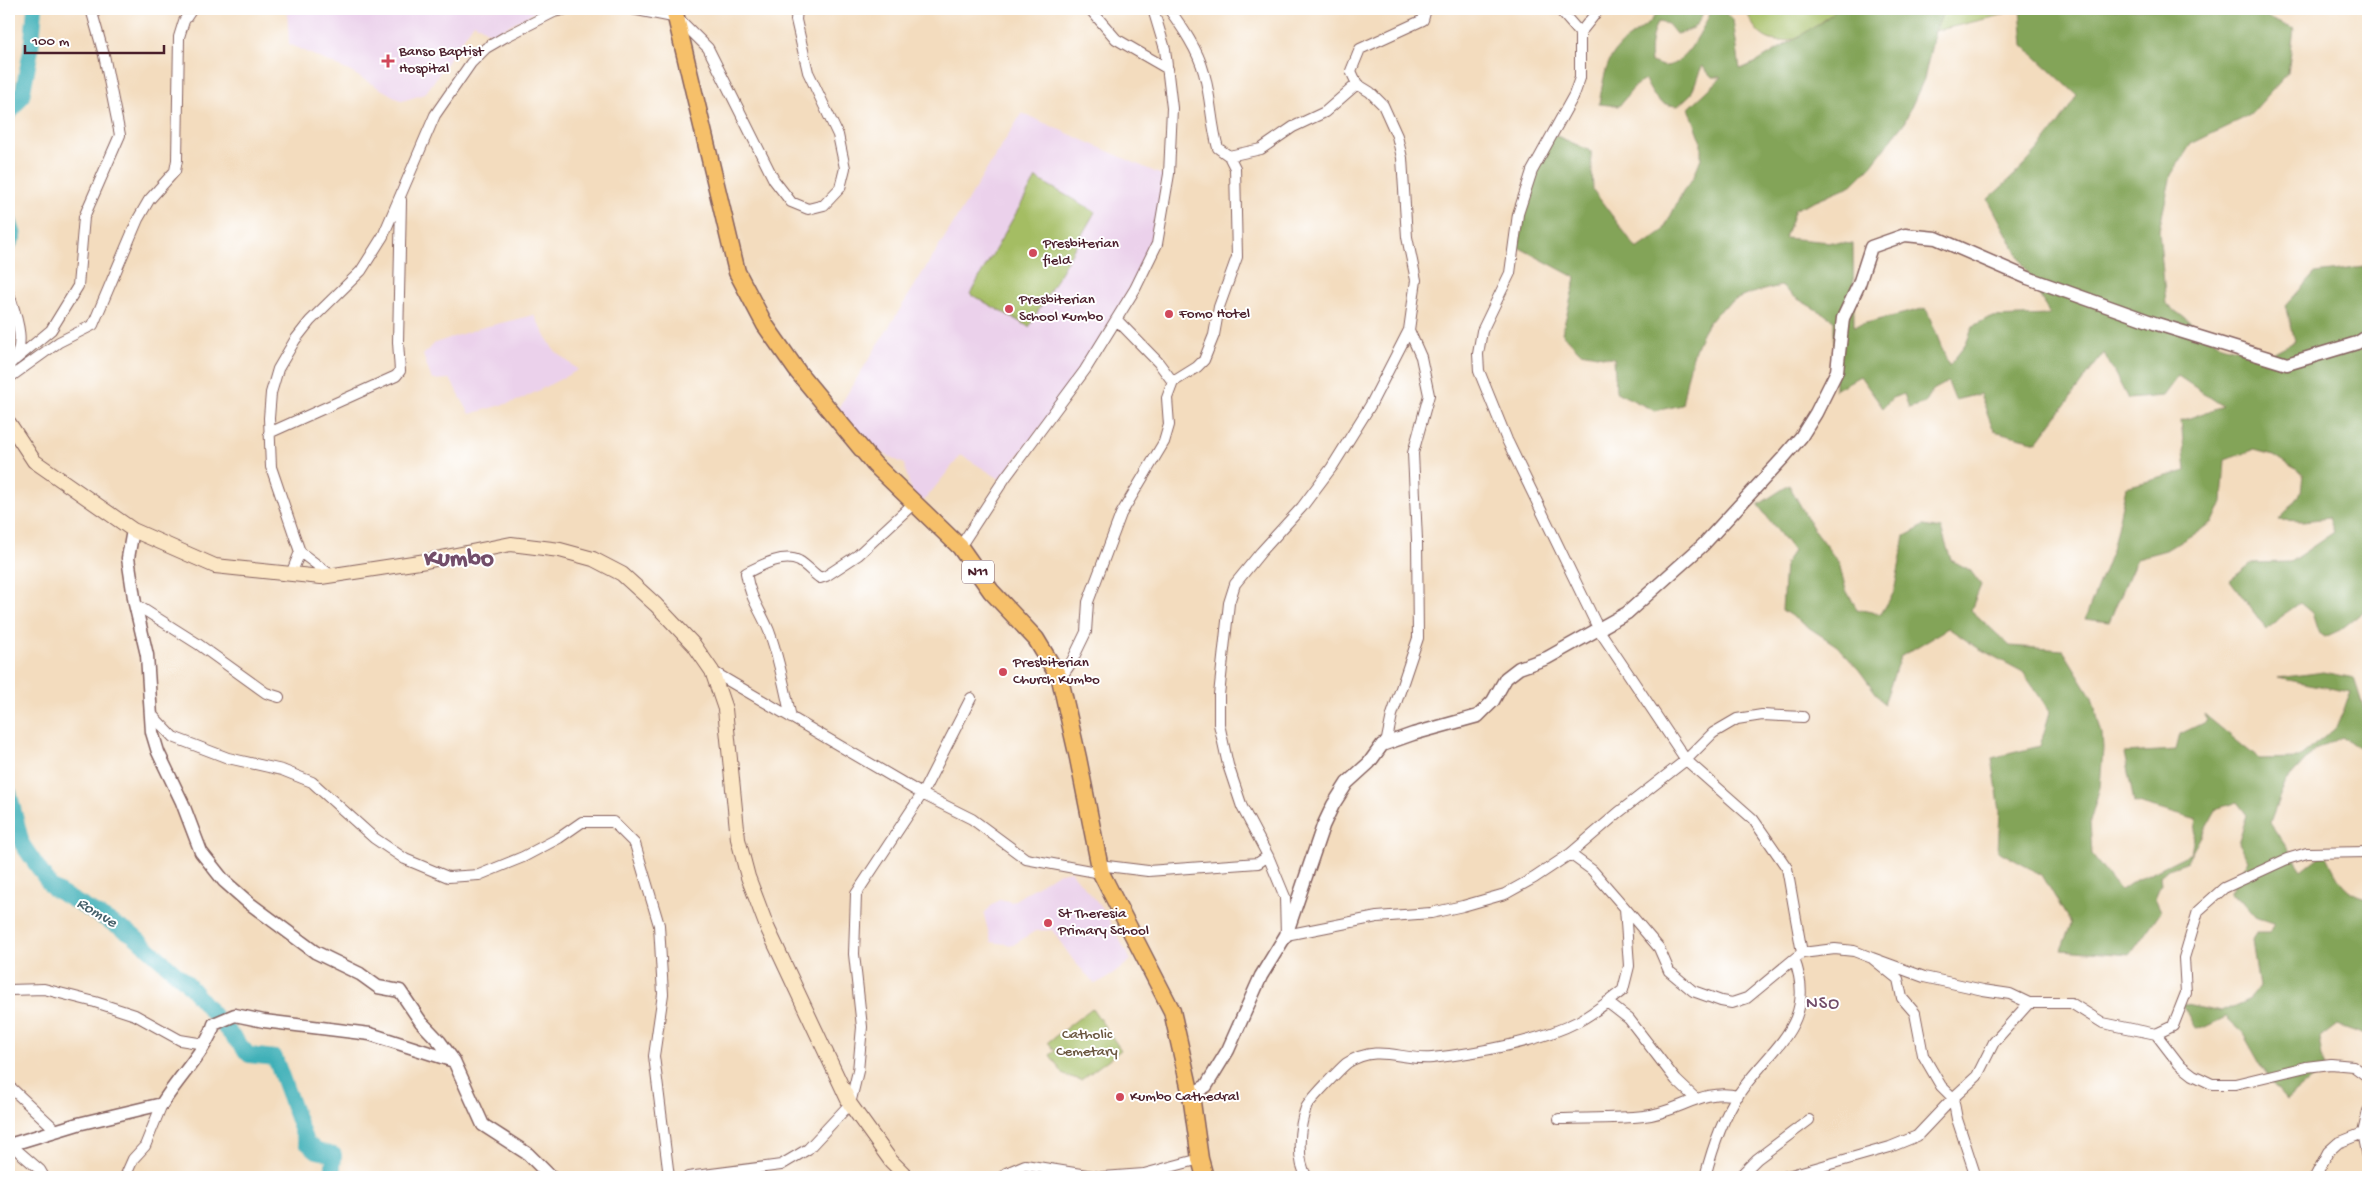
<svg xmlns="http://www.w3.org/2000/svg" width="2377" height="1186" font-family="'Gochi Hand',sans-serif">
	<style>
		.built { fill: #ebd1eb }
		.green { fill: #a4bd63; stroke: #776e47 }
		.forest { fill: #83a459; stroke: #666242 }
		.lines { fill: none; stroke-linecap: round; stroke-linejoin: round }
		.river { stroke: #3fb0b8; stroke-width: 16 }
		.minor-casing { stroke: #85615e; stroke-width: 12 }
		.tertiary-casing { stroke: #85615e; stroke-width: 15 }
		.secondary-casing { stroke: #85615e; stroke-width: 16 }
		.trunk-casing { stroke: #85615e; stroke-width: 19 }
		.minor { stroke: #fff; stroke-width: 10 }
		.tertiary { stroke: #fff; stroke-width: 12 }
		.secondary { stroke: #fbe6c4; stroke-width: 14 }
		.trunk { stroke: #f6c06b; stroke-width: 16 }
		.poi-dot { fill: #d1495b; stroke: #fff; stroke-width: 2 }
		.labels { text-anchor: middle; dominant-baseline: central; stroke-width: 4; stroke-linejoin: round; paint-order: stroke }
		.shield { fill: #fff; stroke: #80626b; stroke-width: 1 }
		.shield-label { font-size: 14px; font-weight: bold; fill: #4a1f2b }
		.poi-label { font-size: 15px; fill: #4a1f2b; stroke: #fff; text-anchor: start }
		.park-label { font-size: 15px; fill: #6a563f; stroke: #fff }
		.water-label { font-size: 16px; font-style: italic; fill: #45606a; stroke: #fff }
		.quarter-label { font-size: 18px; letter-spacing: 1px; fill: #734e6a; stroke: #fff }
		.town-label { font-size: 25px; font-weight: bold; fill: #734e6a; stroke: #fff }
	</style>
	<rect width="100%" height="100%" fill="#fff"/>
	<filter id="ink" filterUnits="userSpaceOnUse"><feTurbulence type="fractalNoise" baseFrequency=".02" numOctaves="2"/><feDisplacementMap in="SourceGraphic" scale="10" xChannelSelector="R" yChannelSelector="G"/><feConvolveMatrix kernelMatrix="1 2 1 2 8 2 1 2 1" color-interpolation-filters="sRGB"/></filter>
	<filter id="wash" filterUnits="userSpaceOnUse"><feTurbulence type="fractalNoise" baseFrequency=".0096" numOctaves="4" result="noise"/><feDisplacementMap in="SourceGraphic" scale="20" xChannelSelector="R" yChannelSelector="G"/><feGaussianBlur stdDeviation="1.12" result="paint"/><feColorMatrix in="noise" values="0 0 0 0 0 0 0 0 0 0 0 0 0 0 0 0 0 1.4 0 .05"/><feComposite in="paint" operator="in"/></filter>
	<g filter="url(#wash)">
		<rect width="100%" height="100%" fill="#f3dcbe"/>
		<path class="built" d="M287 9H541L492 34 474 23 425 94 402 101 349 71 289 44Z
			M1022 113 1164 176 1156 227 1138 274 1098 344 1045 421 1000 479 961 455 923 502 911 491 904 464 883 453 875 452 836 412Z
			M534 315 553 349 578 370 520 400 470 414 450 379 432 380 423 355 435 343 480 328Z
			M1071 871 1104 911 1131 960 1112 975 1095 984 1073 960 1052 930 1035 931 1013 945 991 942 984 915 991 906 1000 899 1012 902 1056 874Z"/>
		<path class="green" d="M1746 9H1836C1807 38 1764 64 1746 9Z
			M1942 9H2011L2002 15 1935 31 1944 10Z
			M1036 178 1095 212 1029 327 970 294Z
			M1092 1008 1121 1050 1081 1080 1064 1075 1050 1055 1055 1051 1048 1042Z"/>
		<path class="forest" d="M1659 9H1704C1700 25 1692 31 1676 34L1668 24 1658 22C1651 33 1649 49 1651 62 1656 63 1662 67 1666 66 1687 64 1703 27 1712 10L1720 9 1733 20 1740 69 1757 62 1824 21 1836 9 1944 10 1935 31 1924 79 1904 123 1871 166 1852 185 1795 209 1785 238 1853 244 1854 326 1926 308 1949 366 1966 344 1973 326 1990 317 2050 315 1988 199C2027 165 2050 140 2077 95L2023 45 2020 9H2246L2294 29 2288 73 2250 115 2191 144 2171 175 2159 230 2166 304 2221 345 2265 357 2295 341 2286 305 2315 273 2364 267 2368 269V608L2340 630 2325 637 2318 632 2312 613 2300 603 2280 617 2267 630 2230 580 2252 563 2290 562 2334 532 2329 518 2303 521 2279 520 2301 493 2303 474 2274 455 2253 450 2225 460 2222 502 2213 522 2166 550 2137 558 2109 622 2085 619 2112 550 2126 487 2186 471 2181 421 2223 406 2178 376 2163 396 2128 399 2104 353 2037 442 1994 431 1980 394 1955 400 1948 382 1933 390 1925 403 1909 408 1904 394 1892 398 1883 408 1860 376 1835 390 1834 320 1796 298 1781 286C1762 290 1740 295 1724 307 1695 328 1688 373 1682 405L1655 411 1616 392 1614 358 1580 352 1562 333 1576 278 1518 247 1524 218 1527 169 1550 133 1591 151 1593 190 1637 249 1663 231 1683 191 1693 178 1701 158V140L1689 108 1722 77H1712L1702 66 1691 94 1678 106C1658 105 1654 98 1645 80L1636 85 1619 106 1599 104C1602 87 1605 62 1617 49 1630 33 1648 30 1659 9Z
			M1789 485 1814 530 1839 563 1846 590 1857 609 1881 614 1894 592 1905 536 1924 526 1941 529 1951 560 1970 570 1981 585 1971 610 2010 646 2063 650 2092 697 2102 734 2103 749 2100 787 2090 821 2092 855 2120 891 2134 881 2191 853 2197 820 2134 802 2124 753 2176 750 2180 734 2207 721 2204 714 2259 759 2298 758 2336 728 2351 692 2278 678 2324 672 2354 678 2368 722V755L2342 736 2315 750 2285 783 2270 823 2302 870 2325 852C2336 874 2342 894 2368 898V1036L2337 1025 2320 1038 2325 1068 2286 1100 2271 1083 2242 1032 2226 1017 2205 1027 2195 1028 2182 1004 2221 1012 2250 999 2259 987 2252 941 2256 933H2269L2274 923 2257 918 2243 902 2229 894 2248 860 2238 843 2247 815 2237 802 2216 809 2186 863 2168 869 2160 876 2161 884 2155 898 2161 911 2130 955 2061 950 2071 924 2042 875 1998 851 2000 811 1992 758 2040 746 2050 712 2023 672 1978 648 1948 628 1900 657 1884 704 1859 670 1837 646 1782 610 1785 563 1793 551 1758 505Z"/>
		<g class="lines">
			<path class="river" d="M9 114 22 96 31 50 35 9
				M9 220 14 235 9 244
				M9 792 22 844 52 888 133 935 185 981 214 1015
				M225 1028 249 1055 275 1058 306 1142 317 1151 334 1155 332 1177"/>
		</g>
	</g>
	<g filter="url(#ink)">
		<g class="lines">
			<g class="minor-casing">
				<path id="minor" d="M632 9 678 18 708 48 774 180 791 202 808 209 824 205 840 188 845 168 838 135 808 72 796 20 797 9
					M1090 9 1116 39 1168 69
					M1426 9 1423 20 1360 49 1351 71 1357 84 1370 92 1383 105 1397 136 1402 158 1407 237 1416 280 1409 330 1370 406 1332 467 1302 507 1261 552 1235 584 1229 603 1219 695V724L1228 765 1242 807 1268 856 1285 897 1286 935 1377 917 1431 913 1463 906 1505 894 1534 878 1570 854 1618 813 1686 760 1713 733 1737 719 1762 715 1803 717
					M1559 9 1580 33V78L1574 95 1532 171 1518 214 1510 273 1482 331 1478 354 1479 371 1507 440 1599 630 1686 760 1753 819 1787 868 1802 953 1794 959C1819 1024 1770 1048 1738 1095 1722 1119 1712 1150 1705 1177
					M1580 33 1599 9
					M1229 156 1261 149 1293 127 1325 112 1357 84
					M9 294C16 315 29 348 9 365
					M1117 320 1158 362 1173 382
					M15 360 51 330 78 286 84 217 120 135 104 55 91 9
					M9 378 59 342 93 325 138 219 149 200 175 171 177 160 179 37 184 21 192 9
					M269 433 396 376 400 371 398 342 401 200
					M960 547 1005 478 1085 370 1135 289 1157 244 1169 174 1172 108 1165 49 1153 9
					M291 574 300 552
					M332 576 300 552 271 467 269 418 271 393 278 369 295 340 310 321 361 271 383 236 435 115 471 63 486 48 505 37 554 12 567 9
					M135 604 198 644 266 693 279 697
					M712 671 922 794 972 819 1026 859 1101 873
					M1060 679 1071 663 1086 632 1088 602 1121 514 1164 442 1169 425 1167 398 1173 382 1197 367 1204 360 1214 335 1219 307 1237 257 1235 168 1229 156 1218 148C1211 124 1211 97 1204 73 1198 50 1182 27 1169 9
					M152 715 173 737 228 758 282 770 312 782 374 838 405 859 448 877 479 875 523 857 559 838 582 822H613L635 844 659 925 663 994 654 1056 669 1177
					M791 718C785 689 779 658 769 631 760 609 750 599 746 573 760 566 783 553 799 561 806 565 813 573 820 578L826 576 858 555 913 504
					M1386 744 1392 715 1418 638 1417 540 1413 453 1429 395 1421 357 1409 330
					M1099 865 1148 871 1258 863 1268 856
					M1625 908 1659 948 1669 971 1693 991 1721 1001 1732 1003 1747 998 1794 959
					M1802 953 1835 949 1854 951 1872 958 1898 979 1902 998 1915 1013 1923 1055 1941 1086 1953 1098 1957 1119 1976 1177
					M1872 958 1924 977 1983 990 2010 994 2029 1003H2071L2103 1023 2156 1034 2179 1064 2193 1075 2212 1084H2235L2306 1067 2331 1064 2353 1066 2368 1077
					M9 990 44 989 95 1002 135 1015 180 1040 204 1044
					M1607 1002 1629 1019 1676 1080 1695 1098
					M2156 1034 2173 1026 2186 993 2184 958 2198 911 2224 888 2287 859 2307 853 2368 852
					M9 1086 57 1131
					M2368 1111 2363 1133 2368 1157
					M1559 1119C1587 1118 1616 1119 1644 1116 1678 1113 1703 1087 1738 1096
					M10 1144 40 1170 44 1177
					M125 1177 133 1159 145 1146 162 1104
					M688 1177 781 1165 808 1149 850 1104 858 1071 862 1027 854 954 856 894 922 794 971 698
					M1004 1177 1006 1173 1025 1165 1099 1177
					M1103 1177 1144 1174 1200 1159
					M1307 1177C1296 1161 1299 1126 1306 1108 1307 1103 1342 1067 1347 1063 1379 1043 1401 1061 1432 1058 1477 1053 1539 1042 1579 1021 1594 1013 1609 1001 1623 990L1629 966 1625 908 1592 870 1570 854
					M1739 1177 1757 1159 1809 1120
					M1784 1177 1890 1147 1917 1136 1953 1098 1977 1076 1994 1042 2029 1003
					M2315 1177 2328 1152 2338 1143 2363 1133"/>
			</g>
			<g class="tertiary-casing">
				<path id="tertiary" d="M133 530 128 558 135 604 147 655 152 732 158 752 182 802 201 852 224 881 249 903 315 952 360 974 378 987 400 991 421 1022 440 1042 454 1061 483 1125 528 1154 551 1177
					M1191 1095 1206 1086 1228 1050 1261 976 1286 935 1323 826 1333 805 1347 783 1369 763 1382 745 1413 734 1478 716 1493 701 1506 678 1519 668 1547 658 1627 613 1703 545 1783 458 1801 437 1816 413 1837 371 1843 318 1859 284 1871 247 1905 235 1936 238 2028 278 2157 324 2287 364 2357 343 2368 336
					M9 1145 78 1124 162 1104C177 1079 208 1048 214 1024L235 1015 264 1021 370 1034 454 1061"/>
			</g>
			<g class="secondary-casing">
				<path id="secondary" d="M9 423 34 461 133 530 215 566 321 577 426 561 511 544 560 550 593 559 622 574 656 605 694 645 712 671 725 709 738 839 748 877 767 927 850 1104 891 1161 907 1177"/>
			</g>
			<g class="trunk-casing">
				<path id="trunk" d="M674 9 737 272 765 325 798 372 874 464 960 547 991 591 1036 639 1060 679 1078 758 1101 873 1172 1011 1191 1095 1200 1159 1205 1177"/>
			</g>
			<use href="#minor" class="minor"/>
			<use href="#tertiary" class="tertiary"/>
			<use href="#secondary" class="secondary"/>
			<use href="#trunk" class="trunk"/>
		</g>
	</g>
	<g class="poi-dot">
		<path d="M385.5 53.5h5v5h5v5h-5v5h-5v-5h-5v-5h5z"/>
		<circle cx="1033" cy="253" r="5"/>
		<circle cx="1009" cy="309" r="5"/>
		<circle cx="1169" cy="314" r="5"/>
		<circle cx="1003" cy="672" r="5"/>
		<circle cx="1048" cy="923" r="5"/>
		<circle cx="1120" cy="1097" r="5"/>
	</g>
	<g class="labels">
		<rect class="shield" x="962" y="560.5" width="32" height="23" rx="4"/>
		<g class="shield-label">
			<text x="978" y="572">N11</text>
		</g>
		<g class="poi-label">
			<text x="399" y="52">Banso Baptist<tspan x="399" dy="17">Hospital</tspan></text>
			<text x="1043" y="244">Presbiterian<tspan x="1043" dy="17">field</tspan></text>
			<text x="1019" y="300">Presbiterian<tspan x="1019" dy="17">School Kumbo</tspan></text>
			<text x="1179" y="314">Fomo Hotel</text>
			<text x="1013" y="663">Presbiterian<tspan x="1013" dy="17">Church Kumbo</tspan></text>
			<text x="1058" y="914">St Theresia<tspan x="1058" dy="17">Primary School</tspan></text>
			<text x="1130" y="1097">Kumbo Cathedral</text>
		</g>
		<g class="park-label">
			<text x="1087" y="1035">Catholic<tspan x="1087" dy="17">Cemetary</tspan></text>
		</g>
		<g class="water-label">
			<text transform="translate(96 914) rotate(31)">Romve</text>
		</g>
		<g class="quarter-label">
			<text x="1823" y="1004">NSO</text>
		</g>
		<g class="town-label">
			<text x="459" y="560">Kumbo</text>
		</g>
	</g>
	<rect width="2377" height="1186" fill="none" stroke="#fff" stroke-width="30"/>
	<path d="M25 45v8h139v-8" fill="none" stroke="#4a1f2b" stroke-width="2.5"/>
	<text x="32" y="45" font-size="15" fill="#4a1f2b" stroke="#ffffff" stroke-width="4" paint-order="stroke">100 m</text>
</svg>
